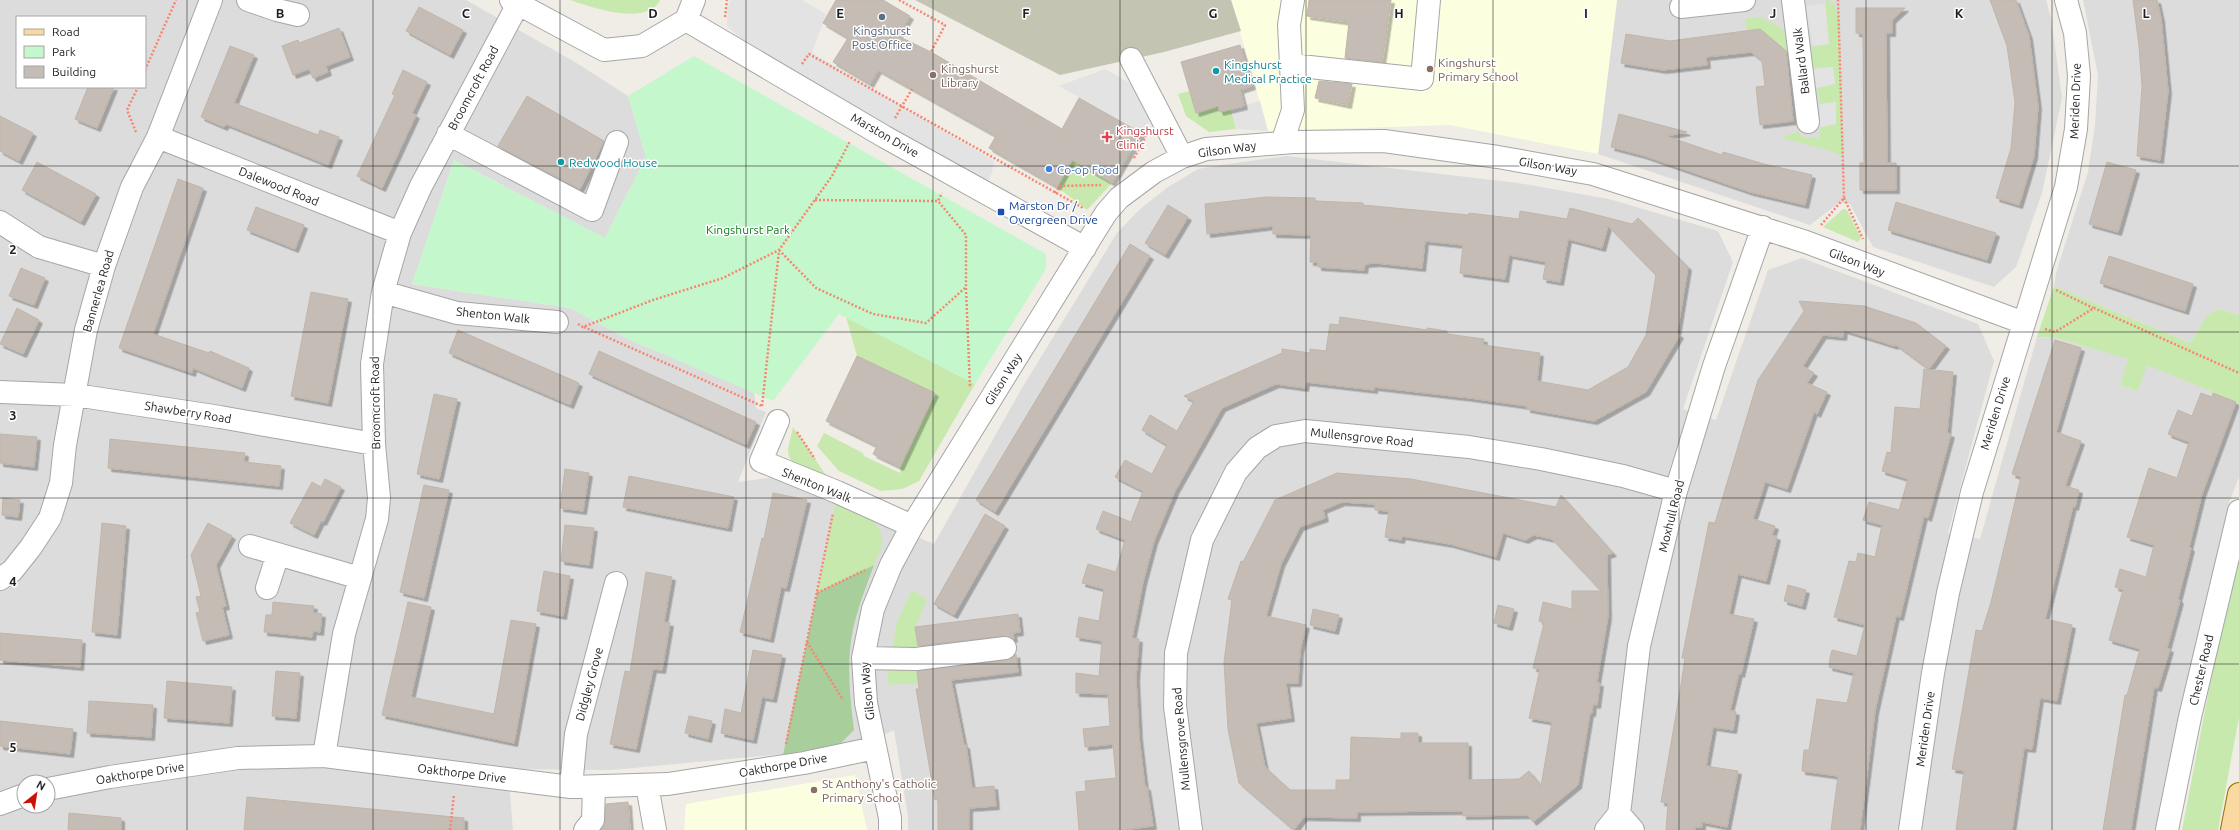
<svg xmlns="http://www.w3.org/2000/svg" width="2239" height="830" font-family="Ubuntu,sans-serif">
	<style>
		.residential { fill: #dddcdc; fill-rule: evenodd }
		.education { fill: #fcfee0 }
		.construction { fill: #c3c4b1 }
		.grass { fill: #c7e9ad }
		.forest { fill: #a7ce9b }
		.park { fill: #c4f8cc }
		.parking { fill: #e3e3e3 }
		.building { fill: #c4bcb5; stroke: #c1b5a8; fill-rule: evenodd; filter: url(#shadow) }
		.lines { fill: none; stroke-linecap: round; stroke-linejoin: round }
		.minor-casing { stroke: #a6a6a6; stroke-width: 24 }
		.major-casing { stroke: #976f03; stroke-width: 24 }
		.path { stroke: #f78670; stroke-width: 2.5; stroke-dasharray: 2 2; stroke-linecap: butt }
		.minor { stroke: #fff; stroke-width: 22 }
		.major { stroke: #fad9a1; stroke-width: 22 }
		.grid { fill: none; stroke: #1f1f1f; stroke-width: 1; stroke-opacity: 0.55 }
		.service-dot { fill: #5c6f8a; stroke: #fff; stroke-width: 1.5 }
		.education-dot { fill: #8d6e63; stroke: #fff; stroke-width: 1.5 }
		.culture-dot { fill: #0f9aa8; stroke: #fff; stroke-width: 1.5 }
		.health-dot { fill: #e0444e; stroke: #fff; stroke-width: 1.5 }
		.shop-dot { fill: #3f7fe0; stroke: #fff; stroke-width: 1.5 }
		.transit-dot { fill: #1a4fb4; stroke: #fff; stroke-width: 1.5 }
		.labels { text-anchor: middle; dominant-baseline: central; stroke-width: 3; stroke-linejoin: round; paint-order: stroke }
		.service-label { font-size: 12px; fill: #4e5e75; stroke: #fff }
		.street-label { font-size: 12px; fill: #1f1f1f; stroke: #fff }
		.education-label { font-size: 12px; fill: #785e54; stroke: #fff; text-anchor: start }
		.culture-label { font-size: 12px; fill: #0d838f; stroke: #fff; text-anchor: start }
		.health-label { font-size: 12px; fill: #be3a42; stroke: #fff; text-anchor: start }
		.shop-label { font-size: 12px; fill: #366cbe; stroke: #fff; text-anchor: start }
		.transit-label { font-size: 12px; fill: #164399; stroke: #fff; text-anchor: start }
		.park-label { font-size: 12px; fill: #0e7d1e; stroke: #fff }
		.grid-label { font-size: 13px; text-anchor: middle; font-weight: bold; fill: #1f1f1f; stroke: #fff; stroke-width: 3; stroke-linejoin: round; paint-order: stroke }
	</style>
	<defs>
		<filter id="shadow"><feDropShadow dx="3.5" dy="3.5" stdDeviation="0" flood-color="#0004"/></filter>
	</defs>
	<rect width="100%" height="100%" fill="#f0ede6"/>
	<path class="residential" d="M0 0H466L575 62 628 96 646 157 605 238 454 160 412 284 570 308 628 339 754 392 756 408 766 412 738 482 775 477 934 544 1022 388 1117 233 1139 210 1168 187 1198 169 1221 165 1287 156 1518 183 1609 199 1718 231 1733 262 1683 409 1716 420 1768 270 1802 258 1978 324 1994 361 1948 533 1980 539 2037 337 2057 338 2129 359 2120 385 2138 391 2146 364 2239 403V477L2229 503 2159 830H908V816L894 730 857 747 612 770 508 769 513 830H0ZM17 17H145V87H17ZM24 782H48V806H24Z
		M1617 0H2046L2051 18 2062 98 2042 193 2016 267 1994 287 1873 247 1850 204 1839 203 1810 225 1598 154Z
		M2083 0H2239V315L2218 309 2207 316 2190 343 2054 286 2056 273 2088 172 2095 125 2098 75Z"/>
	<path class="education" d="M1231 0H1617L1598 154 1450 125 1268 131Z
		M855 775 867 830H684L686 804Z"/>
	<path class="construction" d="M915 0H1231L1241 31 1164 52 1060 75Z"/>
	<path class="grass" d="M570 0H660C647 27 591 7 570 0Z
		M1827 0 1833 2 1839 17 1843 156C1822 147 1803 144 1781 138L1799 131 1801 137 1820 138V127L1836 124V103L1820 104 1816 88 1835 84 1833 67 1813 69 1809 58 1813 46 1829 44 1825 3Z
		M1761 17 1783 29 1790 50 1786 51 1760 29 1747 30 1745 19Z
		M1190 91 1196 113 1218 106 1220 112 1231 109 1236 129 1209 132 1186 116 1178 94Z
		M1072 160 1112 183 1087 210 1057 187Z
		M1843 209 1847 210 1861 238 1858 242 1823 227Z
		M2054 286 2190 343 2207 316 2218 309 2239 315V403L2147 365 2138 391 2120 385 2128 359 2057 338 2037 337Z
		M846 317 975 384 919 481 902 489 881 491 839 471 817 446 824 433 863 453 864 456 900 473V467L935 394 857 356Z
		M793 427 828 478C815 473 789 469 788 451 788 444 792 434 793 427Z
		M835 505C854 511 884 518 882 544 881 551 876 559 874 565L817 593Z
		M2239 557V717L2218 830H2182L2220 632Z
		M912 590 927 600 915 627 918 645 914 653 892 651 897 622Z
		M886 664 916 667 918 683 889 685Z"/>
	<path class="forest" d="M874 565C866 586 858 608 853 629 846 662 850 697 854 730L840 744 783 755 817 593Z"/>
	<path class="park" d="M694 56 1046 254V269L975 384 839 314 773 401 628 339 570 308 412 284 454 160 605 238 646 157 628 96Z"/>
	<path class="parking" d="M731 0H802L826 14 812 53 994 161 992 173 987 182 749 46 727 26 728 6Z
		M1825 3 1829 44 1813 46 1806 6Z
		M1833 67 1835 84 1816 88 1813 69Z
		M1105 69 1133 85 1150 120 1141 133 1059 86Z
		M1260 101 1268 131 1236 129 1231 109Z
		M1836 102V124L1820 127V104Z"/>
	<path class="building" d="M836 0H883L910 16 898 36 931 52 1062 129 1079 98 1141 133 1112 183 1072 160 1057 187 989 148 996 136 878 70 870 84 833 62 848 38 823 23Z
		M1309 0H1391L1382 62 1345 58 1349 22 1307 16Z
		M1990 0H2016L2029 36 2038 106 2034 156 2019 205 1996 198 2011 148 2015 102 2007 46Z
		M2133 0H2157L2161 18 2168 91 2160 160 2137 156 2142 87 2139 46Z
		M419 7 463 30 450 55 406 31Z
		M1856 8H1905L1892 20V33H1886L1887 163H1896V190H1860V163H1864L1863 34 1856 33Z
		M339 28 350 57 326 66 328 72 313 78 309 69 293 75 282 46 298 40 299 43Z
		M1760 29 1786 51 1793 121 1760 125 1756 87 1765 86 1762 61 1751 52 1706 57 1707 65 1663 70 1621 63 1626 34 1670 41Z
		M1240 45 1252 86 1240 90 1244 106 1220 112 1218 106 1196 113 1181 62Z
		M230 46 254 55 234 103 318 135 320 130 339 137 328 165 226 124 224 127 201 117Z
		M403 70 427 82 412 113 416 115 382 188 357 176 395 95 392 94Z
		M1319 81 1352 84 1348 105 1315 98Z
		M88 87H114L97 128 75 119Z
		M527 96 604 141 580 189 498 146Z
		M1619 114 1687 132 1666 136 1722 155 1723 152 1764 164 1812 175 1805 205 1750 192 1642 155 1611 147Z
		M0 116 33 133 19 161 0 151Z
		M37 162 96 194 81 222 22 190Z
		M2107 162 2136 170 2118 232 2089 224Z
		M178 179 203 188 153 334 209 353 210 351 249 368 242 388 193 368 192 373 119 348Z
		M1266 197 1315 198V201L1363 203V205L1469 215V213L1519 219 1520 211 1567 219 1570 208 1632 224 1638 218 1688 267 1677 333 1680 335 1646 392 1594 421 1527 409V406L1470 398 1374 387V390L1306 382 1305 388 1276 384 1222 408 1175 491 1154 541 1143 582 1132 638 1139 639 1136 678 1139 737 1145 787H1147L1153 826 1122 830H1079L1076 792 1086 791 1085 781 1116 778 1113 744 1085 747 1083 729 1110 726 1108 694 1076 693V673L1099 676 1102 641 1076 637 1079 617 1099 621 1104 589 1082 583 1088 564 1116 572 1125 540 1096 529 1103 511 1131 522 1143 491 1115 477 1125 460 1152 474 1167 445 1142 430 1150 415 1177 431 1194 401 1184 396 1282 353V349L1310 353V349L1326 351 1330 324 1339 325 1340 317 1427 330V328L1447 331V334L1484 339 1483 345 1540 353 1537 381 1588 390 1628 367 1646 335 1656 275 1608 226 1602 248 1568 239 1560 282 1543 279 1546 262 1509 255 1505 279 1460 273 1463 245 1425 241 1422 268 1376 263 1365 264 1364 270 1318 267V262H1310L1311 235 1273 234V226L1207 234 1205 204Z
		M1896 202 1996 233 1987 260 1888 230Z
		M1168 205 1188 217 1165 255 1145 243Z
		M256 207 304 225 295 249 247 230Z
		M1130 244 1150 256 995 512 976 500Z
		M2109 256 2193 284 2185 311 2100 283Z
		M21 268 45 278 34 305 9 296Z
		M311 292 348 299 328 403 291 396Z
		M1799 301 1864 306 1916 323 1946 346 1929 369 1895 344V346L1844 330 1843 337 1823 335 1803 366 1814 373 1807 383 1827 392 1817 414 1814 412 1787 489 1765 482 1753 519 1775 526 1772 535 1777 537 1766 581 1738 574 1729 614 1754 619 1741 674 1739 673 1730 710 1736 712 1733 730 1713 727 1706 766 1738 771 1727 827 1702 822V827H1695V830H1666L1668 803 1661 802 1681 685 1685 658H1682L1709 522 1715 523 1758 380 1804 311Z
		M17 308 39 320 23 354 0 344Z
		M458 330 579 383 570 405 449 353Z
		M2055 340 2081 348 2056 432 2081 441 2065 486 2079 490 2075 507 2073 506 2045 619 2072 625 2057 701 2040 698 2032 749 2024 748 2012 830H1956L1964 771 1952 769 1976 630 1982 631 1991 602 2021 477 2012 474Z
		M599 351 756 422 746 445 589 374Z
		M857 356 935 393 900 467 873 454 877 446 826 421Z
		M1924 369 1953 372 1947 433 1951 434 1928 518 1924 516 1900 617 1896 616 1884 670 1875 711 1860 830H1831L1838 776 1802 771 1804 750H1809L1817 699 1847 703 1854 673 1829 667 1830 658 1832 650 1857 656 1865 625 1834 617 1849 561 1856 562 1858 553 1875 557 1882 525 1863 520 1869 502 1899 510 1908 479 1882 471 1887 452 1891 453 1895 407 1920 409Z
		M2201 393 2212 397 2213 393 2236 402 2202 494 2189 547 2191 548 2178 599 2180 600 2167 648 2170 649 2158 688 2154 687 2131 830H2103L2125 695H2127L2140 649 2109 640 2123 590 2115 587 2120 569 2146 577 2154 545 2127 537 2149 468 2177 478 2189 442 2168 434 2178 410 2192 416Z
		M434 394 457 399 439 479 417 474Z
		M0 434 37 437 34 467 0 463Z
		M110 439 245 453 244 462 281 466 279 486 108 468Z
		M565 469 589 473 583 511 560 508Z
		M1337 473 1411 479 1556 507 1561 495 1613 553 1607 555 1608 616 1598 675 1597 683H1600L1597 705 1593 704 1592 713H1590L1578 785 1533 822 1528 815 1463 816V811L1357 812V818L1304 817 1294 830 1239 783 1228 729 1224 662 1232 600 1228 599 1241 561 1243 562 1275 500ZM1342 502 1375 504V510L1389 511 1385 537 1401 540 1402 536 1450 544 1496 557 1503 533 1525 540 1534 535 1552 539 1601 591H1572V609L1543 602 1539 621 1544 623 1533 668 1540 669 1529 718 1552 722 1541 786 1529 771 1519 779 1468 780V743H1418V733H1401V739L1351 737 1350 780H1336V790H1290L1265 767 1256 723 1291 718 1286 683H1298L1300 651 1306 625 1266 616 1281 564 1300 527 1325 518 1323 510Z
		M629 476 734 497 728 528 623 507Z
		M325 479 341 487 323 522 321 521 314 535 290 523 312 482 321 487Z
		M424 485 449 490 424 598 400 592Z
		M773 493 807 500 786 588 781 587 770 639 740 632 762 538 764 539Z
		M3 498 20 500 18 517 2 515Z
		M985 514 1005 526 954 615 934 604Z
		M102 523 126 526 117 635 92 632Z
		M208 523 232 536 216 565 226 606 222 607 229 635 203 641 196 613 200 612 196 597 201 596 191 555Z
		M565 525 594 528 589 565 561 561Z
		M544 571 570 576 563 616 537 611Z
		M646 572 672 577 664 622 670 623 662 670 653 669 636 749 610 744 625 671 630 672Z
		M1788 585 1806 590 1802 606 1784 601Z
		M273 602 314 606 313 613 322 614 320 632 313 631 312 637 264 632 266 615H272Z
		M408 602 431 607 411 697 494 714 511 620 536 624 514 743 382 715Z
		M1498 605 1514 609 1509 627 1494 623Z
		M1313 609 1339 615 1335 631 1310 625Z
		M1018 614 1020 632 1013 633 1014 639 1003 636 918 646 915 627Z
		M0 633 82 640 80 667 0 660Z
		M753 650 782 655 773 699 762 697 753 740 721 733 725 709 741 713Z
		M1016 654 1018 672 951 680 964 745H966L972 788 994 786 996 806 969 808V830H938V799L935 800 916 689H919L917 671 1007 660Z
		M276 671 300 673 296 718 272 716Z
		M167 681 232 687 229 723 164 718Z
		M89 701 153 705 151 737 87 733Z
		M689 716 712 721 708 739 685 733Z
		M0 721 73 729 70 754 0 746Z
		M247 797 464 818V830H244Z
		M628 802 630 830H601L605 820 606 804Z
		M69 813 121 818V830H68Z"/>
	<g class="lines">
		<g class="minor-casing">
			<path id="minor" d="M248 0 277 10 298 15
				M511 0 604 50 642 46 686 20 694 0
				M1793 0 1808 122
				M1681 7 1744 0
				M686 20 885 137 1085 248
				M1131 59 1182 157
				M1291 65 1289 25 1293 0
				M448 134 592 210 617 142
				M158 137 400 233
				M1282 143 1293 110 1291 65 1422 79 1429 0
				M0 222 39 247 104 266
				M383 292 457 313 557 322
				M0 392 75 395 220 417 374 444
				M778 421 761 461 837 492 912 526
				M250 546 360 578
				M0 579 12 571 31 547 50 518 61 483 65 445 86 330 104 266 132 187 158 137 211 0
				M267 588 278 554
				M863 658 916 659 1005 648
				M324 756 344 634 377 519 379 498 374 444 372 364 383 292 400 233 421 186 518 4
				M647 785 655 830
				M571 787 576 734 616 583
				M48 789 110 777 238 758 324 756 571 787 668 784 804 763 875 748
				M0 804 24 795
				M1619 814 1633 830
				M585 830 593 820 594 787
				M890 830V818L866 703 863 658 873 609 891 565 912 526 1106 213 1119 198 1154 172 1182 157 1206 149 1293 142 1384 141 1498 157 1593 174 1806 242 2024 323
				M1191 830 1175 706 1176 653 1202 540 1236 472 1257 448 1276 436 1305 431 1469 447 1541 459 1623 476 1676 491
				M1606 830 1619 814 1639 646 1676 491 1714 366 1763 227
				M1910 830 1933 673 1948 593 1972 492 2066 187 2076 129 2079 76 2075 33 2066 0
				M2167 830 2190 717 2239 511"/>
		</g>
		<g class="major-casing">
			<path id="major" d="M2232 830 2239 794"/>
		</g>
		<path class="path" d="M899 0 945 25 931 52
			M725 17 727 0
			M802 64 809 54 1083 208
			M145 70 176 0
			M895 118 912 89
			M136 132 127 110 138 87
			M1134 158 1146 136
			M1055 193 1060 186 1101 185
			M1844 198 1863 239
			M815 200 938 201
			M1821 225 1844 198 1838 0
			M779 250 816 288 873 314 926 323 966 287V235L938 201 942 193
			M966 288 970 388
			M2056 290 2093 308
			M578 324 583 327 653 300 723 278 779 250 832 176 850 141
			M584 327 762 406
			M2045 329 2055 332 2094 308 2239 373
			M762 406 779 251
			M797 432 815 459
			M817 593 865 570
			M807 642 843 700
			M786 744 833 513
			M450 830 454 795"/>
		<use href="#minor" class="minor"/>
		<use href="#major" class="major"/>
	</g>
	<path class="grid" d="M187 0V830M373 0V830M560 0V830M746 0V830M933 0V830M1120 0V830M1306 0V830M1493 0V830M1679 0V830M1866 0V830M2052 0V830M0 166H2239M0 332H2239M0 498H2239M0 664H2239"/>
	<circle class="service-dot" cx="882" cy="17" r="4"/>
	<g class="education-dot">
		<circle cx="1430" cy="69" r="4"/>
		<circle cx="933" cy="75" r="4"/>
		<circle cx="814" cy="790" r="4"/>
	</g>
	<g class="culture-dot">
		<circle cx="1216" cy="71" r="4"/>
		<circle cx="561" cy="162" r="4"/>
	</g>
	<path class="health-dot" d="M1105 131h4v4h4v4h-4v4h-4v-4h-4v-4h4z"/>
	<circle class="shop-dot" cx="1049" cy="169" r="4"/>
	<rect class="transit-dot" x="997" y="208" width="8" height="8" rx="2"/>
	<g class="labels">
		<g class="service-label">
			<text x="882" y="30">Kingshurst<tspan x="882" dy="14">Post Office</tspan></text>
		</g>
		<g class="street-label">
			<text transform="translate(1801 61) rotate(-97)">Ballard Walk</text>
			<text transform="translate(473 88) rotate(-62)">Broomcroft Road</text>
			<text transform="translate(2075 101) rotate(-88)">Meriden Drive</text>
			<text transform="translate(885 135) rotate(30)">Marston Drive</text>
			<text transform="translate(1227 149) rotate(-8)">Gilson Way</text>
			<text transform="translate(1548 166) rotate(10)">Gilson Way</text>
			<text transform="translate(279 186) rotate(22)">Dalewood Road</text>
			<text transform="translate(1857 262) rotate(21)">Gilson Way</text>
			<text transform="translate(98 291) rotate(-74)">Bannerlea Road</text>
			<text transform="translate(493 315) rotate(6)">Shenton Walk</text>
			<text transform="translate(1003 379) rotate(-58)">Gilson Way</text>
			<text transform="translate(375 403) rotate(-91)">Broomcroft Road</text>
			<text transform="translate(188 412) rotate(9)">Shawberry Road</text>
			<text transform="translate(1995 413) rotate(-73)">Meriden Drive</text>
			<text transform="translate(1362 437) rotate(6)">Mullensgrove Road</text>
			<text transform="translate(817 485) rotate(22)">Shenton Walk</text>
			<text transform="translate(1671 516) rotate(-76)">Moxhull Road</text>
			<text transform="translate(2201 670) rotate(-77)">Chester Road</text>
			<text transform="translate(589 684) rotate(-75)">Didgley Grove</text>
			<text transform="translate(867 691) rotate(-96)">Gilson Way</text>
			<text transform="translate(1925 729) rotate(-82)">Meriden Drive</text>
			<text transform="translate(1181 739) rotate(-95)">Mullensgrove Road</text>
			<text transform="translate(783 765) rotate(-10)">Oakthorpe Drive</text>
			<text transform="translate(140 773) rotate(-9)">Oakthorpe Drive</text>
			<text transform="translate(462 773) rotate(7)">Oakthorpe Drive</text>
		</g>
		<g class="education-label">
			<text x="1438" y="62">Kingshurst<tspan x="1438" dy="14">Primary School</tspan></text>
			<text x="941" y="68">Kingshurst<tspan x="941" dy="14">Library</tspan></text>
			<text x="822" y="783">St Anthony's Catholic<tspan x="822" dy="14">Primary School</tspan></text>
		</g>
		<g class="culture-label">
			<text x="1224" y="64">Kingshurst<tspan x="1224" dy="14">Medical Practice</tspan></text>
			<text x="569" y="162">Redwood House</text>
		</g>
		<g class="health-label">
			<text x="1116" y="130">Kingshurst<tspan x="1116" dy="14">Clinic</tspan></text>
		</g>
		<g class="shop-label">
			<text x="1057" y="169">Co-op Food</text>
		</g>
		<g class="transit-label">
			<text x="1009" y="205">Marston Dr /<tspan x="1009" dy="14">Overgreen Drive</tspan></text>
		</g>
		<g class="park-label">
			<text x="748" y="229">Kingshurst Park</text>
		</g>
	</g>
	<g class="grid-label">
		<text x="280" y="18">B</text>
		<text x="466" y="18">C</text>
		<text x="653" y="18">D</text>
		<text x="840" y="18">E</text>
		<text x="1026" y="18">F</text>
		<text x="1213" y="18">G</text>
		<text x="1399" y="18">H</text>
		<text x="1586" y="18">I</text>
		<text x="1773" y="18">J</text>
		<text x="1959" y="18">K</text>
		<text x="2146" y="18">L</text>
		<text x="13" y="254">2</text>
		<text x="13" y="420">3</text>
		<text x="13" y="586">4</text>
		<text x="13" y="752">5</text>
	</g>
	<rect x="16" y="16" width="130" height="72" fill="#ffffff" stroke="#a5a5a5"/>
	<rect x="24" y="29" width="20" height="6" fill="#fad9a1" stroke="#a5a5a5"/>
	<text x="52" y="36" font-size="12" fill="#1f1f1f">Road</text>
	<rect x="24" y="46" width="20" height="12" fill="#c4f8cc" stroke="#a5a5a5"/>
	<text x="52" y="56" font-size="12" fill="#1f1f1f">Park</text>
	<rect x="24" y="66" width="20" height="12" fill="#c4bcb5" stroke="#a5a5a5"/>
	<text x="52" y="76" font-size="12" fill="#1f1f1f">Building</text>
	<g transform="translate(36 794) rotate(30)"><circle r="19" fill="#ffffff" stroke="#a5a5a5"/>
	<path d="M0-3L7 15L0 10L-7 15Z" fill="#ca1104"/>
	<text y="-6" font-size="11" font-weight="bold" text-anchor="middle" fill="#1f1f1f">N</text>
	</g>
</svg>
